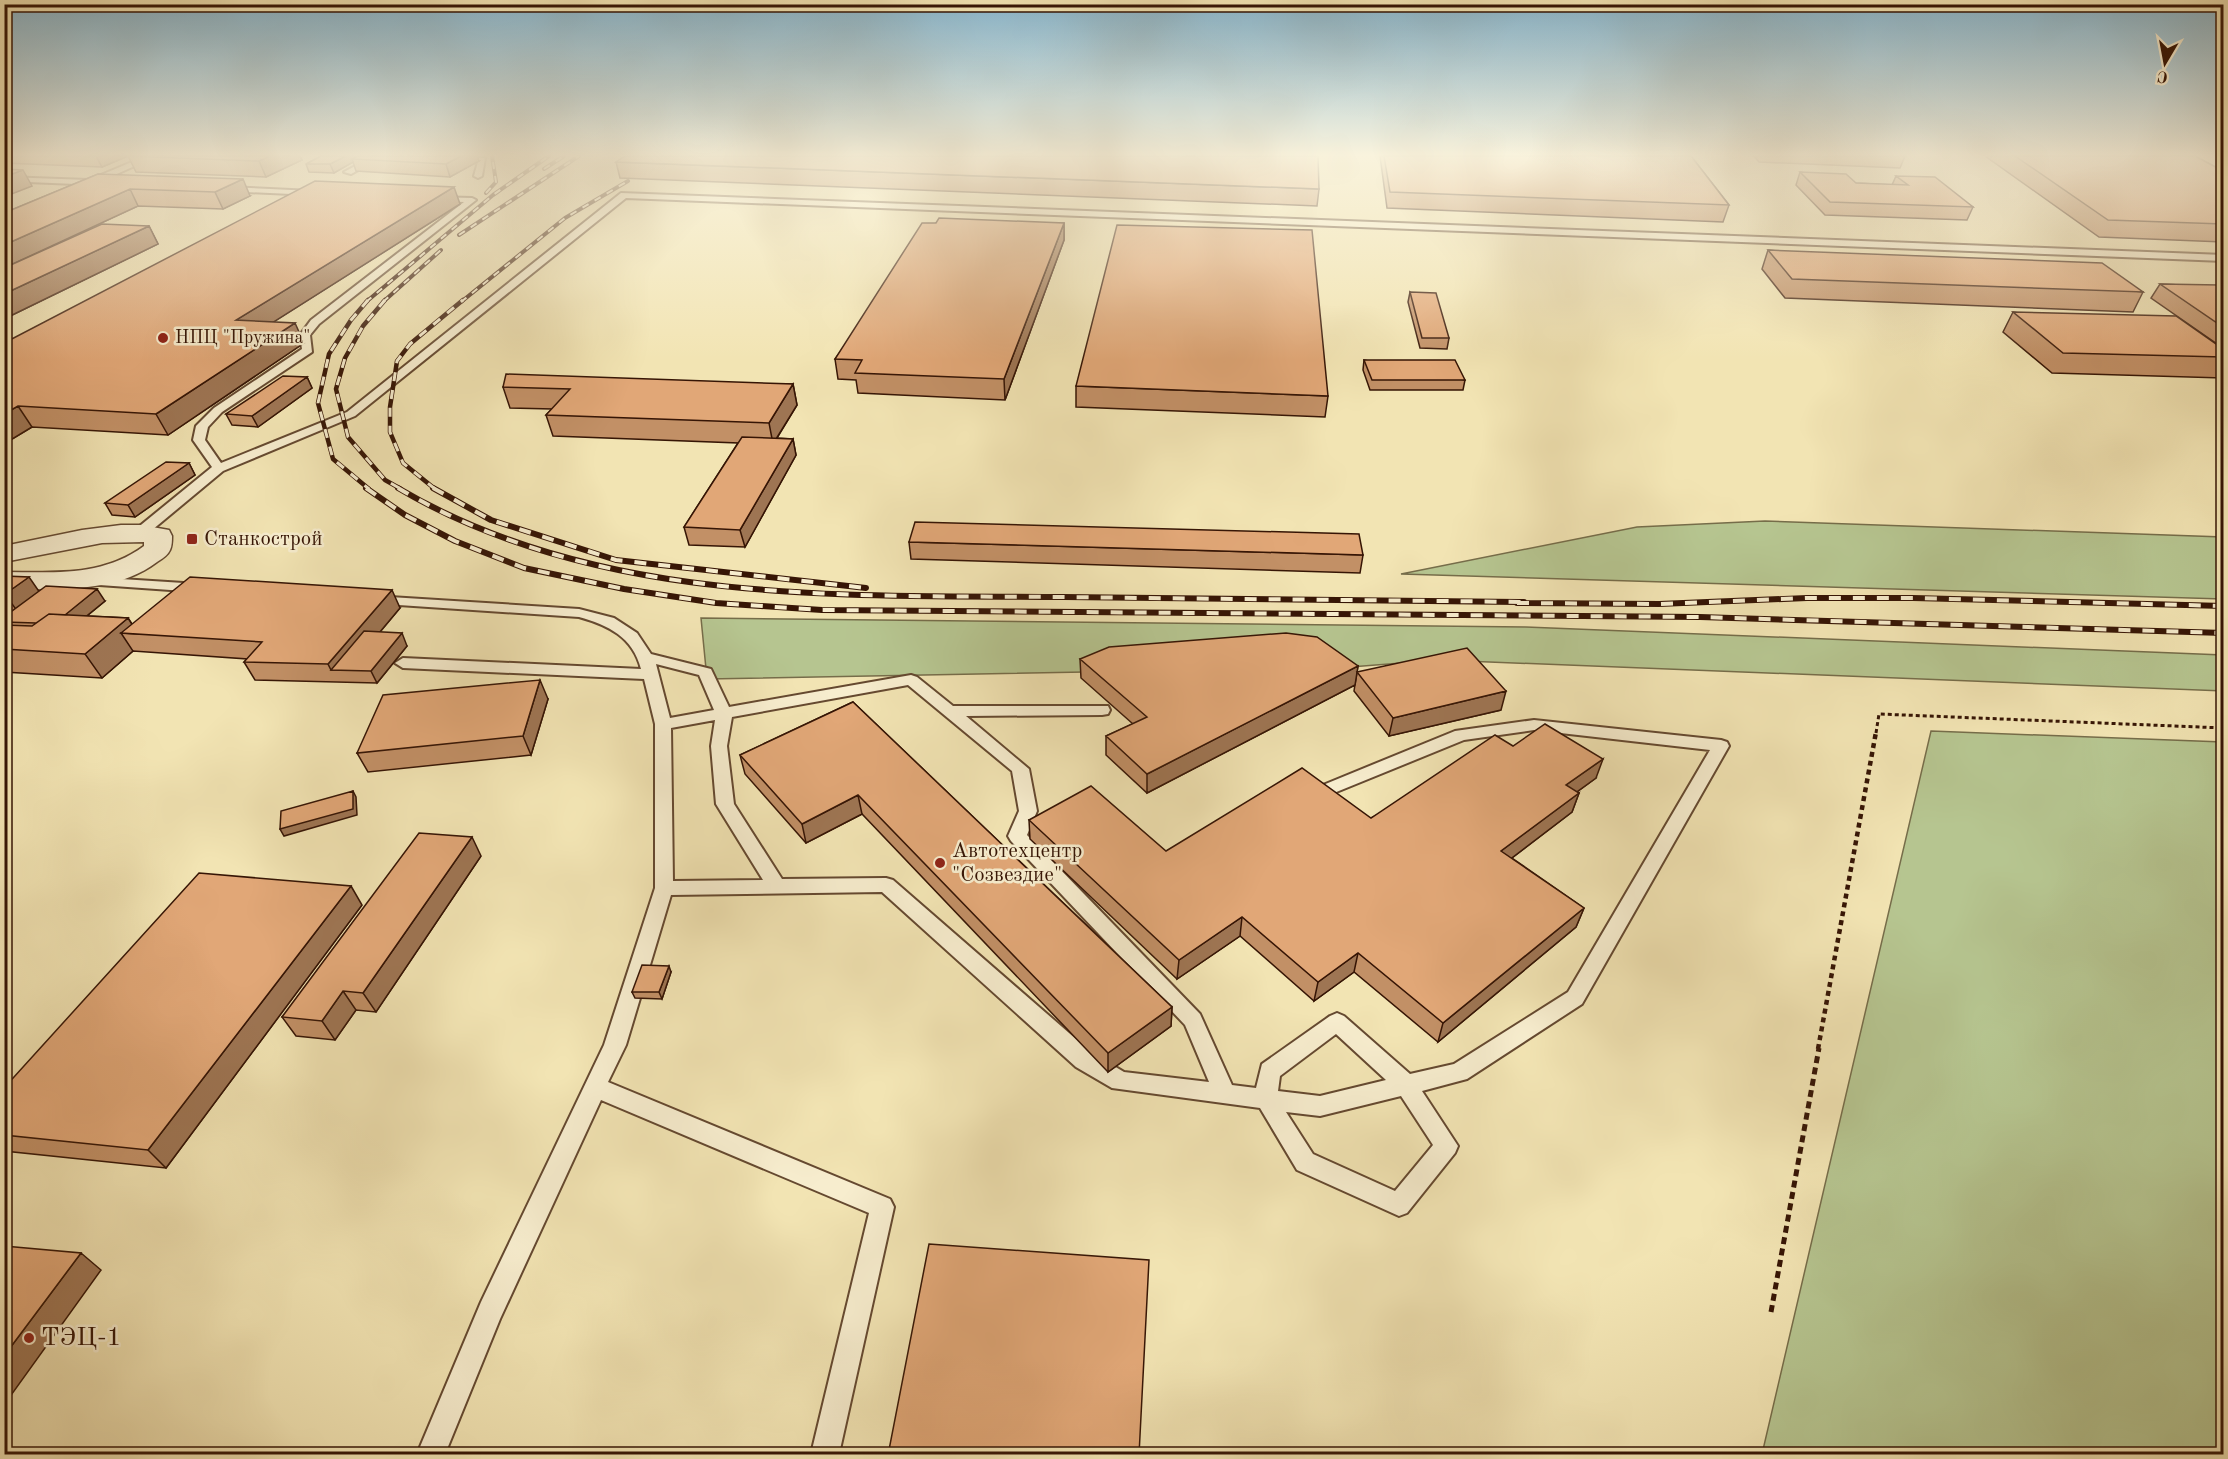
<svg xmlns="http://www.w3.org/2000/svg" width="2228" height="1459" font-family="'Old Standard TT',serif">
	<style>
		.green { fill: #b6c590; stroke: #766d4a; stroke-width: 1.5 }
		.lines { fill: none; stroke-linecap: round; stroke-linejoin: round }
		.service-casing { stroke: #654930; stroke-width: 4 }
		.minor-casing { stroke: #654930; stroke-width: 3 }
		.path-far2 { stroke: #361505; stroke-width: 3; stroke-dasharray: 4 3; stroke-linecap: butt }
		.path-far1 { stroke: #361505; stroke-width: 4.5; stroke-dasharray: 5 4; stroke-linecap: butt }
		.path { stroke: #361505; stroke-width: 5; stroke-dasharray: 7 4.5; stroke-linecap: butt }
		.service { fill: #f7edce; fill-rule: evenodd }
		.minor { fill: #f7edce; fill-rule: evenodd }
		.rail-far2-casing { stroke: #361505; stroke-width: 4 }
		.rail-far1-casing { stroke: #361505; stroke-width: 4.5 }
		.rail-casing { stroke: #361505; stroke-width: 6 }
		.rail-far2 { stroke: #f7edce; stroke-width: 2; stroke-dasharray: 7; stroke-linecap: butt }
		.rail-far1 { stroke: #f7edce; stroke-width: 3; stroke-dasharray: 9; stroke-linecap: butt }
		.rail { stroke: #f7edce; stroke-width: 4; stroke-dasharray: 12; stroke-linecap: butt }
		.wall { fill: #c29066; stroke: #361505; stroke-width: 1.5 }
		.shaded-wall { fill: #9e7553; stroke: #361505; stroke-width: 1.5 }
		.building { fill: #e1a777; stroke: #361505; stroke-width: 1.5 }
		.poi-dot { fill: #8f2418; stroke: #f7edce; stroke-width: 2 }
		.labels { text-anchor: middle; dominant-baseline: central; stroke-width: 5; stroke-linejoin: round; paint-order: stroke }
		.far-poi-label { font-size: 18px; fill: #361505; stroke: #f7edce; text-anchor: start }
		.poi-label { font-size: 21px; fill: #361505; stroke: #f7edce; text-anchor: start }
		.near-poi-label { font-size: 26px; fill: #361505; stroke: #f7edce; text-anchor: start }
	</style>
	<rect width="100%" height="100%" fill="#f2e4b3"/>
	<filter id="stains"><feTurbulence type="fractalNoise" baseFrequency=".00333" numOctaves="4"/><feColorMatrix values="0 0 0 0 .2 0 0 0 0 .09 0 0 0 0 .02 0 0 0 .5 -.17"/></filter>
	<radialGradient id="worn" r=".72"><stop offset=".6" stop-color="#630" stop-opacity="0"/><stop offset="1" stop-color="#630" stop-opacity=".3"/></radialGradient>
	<path class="green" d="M1765 521 2223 537V599L1401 574 1637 527Z
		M701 618 1526 627 2223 655 2224 691 1440 660 1144 683 1140 671 707 679Z
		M1931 731 2223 742V1454H1762Z"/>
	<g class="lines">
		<g class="service-casing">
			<path id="service" d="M146 156H157L101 181 104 183 100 185 4 181V177L89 180Z
				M374 156H384L351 174 344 172Z
				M438 156 485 158 482 176 478 178 474 176 478 162Z
				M227 187 313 191 317 193 313 195 224 191V187Z
				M621 193 2224 255V261L626 198 355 416 223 471 146 535H136L134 532 136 529 212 467 193 440 196 426 214 408 302 349 300 335 311 320 464 202 436 201 432 199 433 197 472 198 476 200 319 324 310 335 312 352 222 412 208 427 205 440 221 463 347 412Z
				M90 577 199 584 206 588 199 592 85 584 83 581 85 578Z
				M374 596 579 609 614 618 637 633 651 654 711 669 729 707 911 675 917 677 953 706H1108L1110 710 1108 714 1102 715 966 716 1029 769 1037 811 1027 835 1200 1014 1232 1085 1256 1088 1262 1064 1330 1016 1337 1013 1344 1016 1410 1074 1454 1064 1568 992 1710 750 1534 730 1464 740 1329 795 1323 793 1320 789 1323 785 1455 731 1534 720 1721 740 1727 742 1729 746 1582 1004 1467 1079 1422 1091 1458 1146 1455 1153 1407 1213 1399 1216 1297 1170 1260 1108 1112 1088 1076 1067 882 892 671 895 626 1045 608 1082 890 1199 894 1207 839 1454H811L869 1213 601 1100 500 1319 445 1454H417L481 1302 604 1045 655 888V724L644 679 403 668 395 663 403 658 641 669C633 637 608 625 579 617L369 603 367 600 369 597ZM656 664 699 675 714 710 670 718ZM908 685 1012 771 1019 811 1008 836 1011 841 1185 1025 1209 1082 1124 1072 1092 1053 893 880 886 878 782 879 734 804 727 746 732 717ZM715 720 711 746 716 804 763 880 673 881 671 728ZM1336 1034 1386 1080 1320 1096 1278 1091 1280 1076ZM1401 1096 1433 1145 1395 1191 1313 1154 1286 1112 1320 1116Z"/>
		</g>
		<g class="minor-casing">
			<path id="minor" d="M121 525H141L169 530 172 536C172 540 172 546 170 550 168 555 162 559 157 562 115 594 55 589 4 589V572C54 572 102 577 144 546V542L102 543 4 562V546L82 530Z"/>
		</g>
		<path class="path-far2" d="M1876 733 1879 714 2224 728"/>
		<path class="path-far1" d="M1818 1049 1876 732"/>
		<path class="path" d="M1771 1312 1819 1048"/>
		<use href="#service" class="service"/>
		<use href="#minor" class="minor"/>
		<g class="rail-far2-casing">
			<path id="rail-far2" d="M544 169 564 156
				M486 193 496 182 492 156
				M459 235 579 156
				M366 302 493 195 549 156
				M383 302 441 250
				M461 302 565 218 628 181"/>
		</g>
		<g class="rail-far1-casing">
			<path id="rail-far1" d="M368 300 351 320 329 354 318 403 333 459 369 489
				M385 300 363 326 345 358 336 389 348 437 385 480 401 489
				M435 489 403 463 390 432V407L397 361 410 344 463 300"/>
		</g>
		<g class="rail-casing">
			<path id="rail" d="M366 488 405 515 455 541 524 568 624 589 716 603 822 610 1700 617 2224 633
				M398 488C597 606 842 595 1064 597 1218 599 1371 600 1524 602
				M433 488 491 520 616 560 866 588
				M1517 603 1659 604 1807 598H1913L2224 606"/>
		</g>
		<use href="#rail-far2" class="rail-far2"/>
		<use href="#rail-far1" class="rail-far1"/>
		<use href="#rail" class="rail"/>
	</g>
	<path class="wall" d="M4 156H300L302 160 266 177 136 172 128 156 102 167 4 163Z
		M321 156 479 161 450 177 356 171 353 162 334 173 309 172 306 164Z
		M1380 156H1691L1729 205 1723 222 1387 208Z
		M1754 156H1905L1900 168 1759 162Z
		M1985 156H2195L2223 171V242L2099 237Z
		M616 162 1319 189 1317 206 620 178Z
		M1800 172 1856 183 1892 185 1896 176 1973 207 1967 220 1825 215 1796 185Z
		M98 174 250 196 223 209 138 206 8 266 149 226 158 244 4 319V213Z
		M460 204 273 322 304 343 168 435 32 427 4 444V343Z
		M936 223H1064V240L1005 400 858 393 856 380 838 379 835 359Z
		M1768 250 2143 292 2133 312 1785 298 1762 269Z
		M2160 284 2223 287V348L2151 298Z
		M1410 292 1449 338 1447 349 1420 348 1408 302Z
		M2013 312 2223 349V378L2052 373 2003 332Z
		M1364 360 1465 380 1463 390H1370L1363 370Z
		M307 377 312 388 258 427 232 425 226 414Z
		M793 384 797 405 777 438 793 439 796 455 745 547 689 545 684 527 738 443 553 436 546 415 552 409 510 408 503 387Z
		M1076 386 1328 396 1325 417 1076 407Z
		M189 463 195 475 135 517 112 515 105 503Z
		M909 542 1363 555 1360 573 911 559Z
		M4 576 39 591 105 601 87 616 128 618 132 624 400 608 380 632 407 646 377 683 255 680 244 662 247 659 133 651 102 678 4 672Z
		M1080 659 1358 666 1355 685 1147 793 1106 755V736L1133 724 1081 678Z
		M1357 672 1501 710 1389 736 1354 691Z
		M548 699 531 755 368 772 357 753Z
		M853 702 1172 1007 1171 1026 1108 1072 862 814 806 843 745 774 740 755Z
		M1513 746 1596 778 1577 792 1579 793 1572 812 1512 858 1584 908 1576 927 1438 1042 1354 972 1314 1001 1240 936 1177 979 1030 839 1029 820 1166 851 1371 818Z
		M481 856 376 1012 356 1010 335 1040 296 1036 282 1017Z
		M362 905 166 1168 4 1151V1088Z
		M671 972 662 999 635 998 632 992Z"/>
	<path class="shaded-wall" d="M96 156H128L102 167Z
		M270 156H300L302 160 266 177 259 161Z
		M346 156H361L352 159 353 162 334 173 330 164Z
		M461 156H477L479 161 450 177 446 164Z
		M23 170 32 186 4 197V177Z
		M243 179 250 196 223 209 215 192Z
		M454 187 460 204 245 340 236 320Z
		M130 189 138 206 4 268V245Z
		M1064 223V240L1005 400 1004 379Z
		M149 226 158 244 4 319V294Z
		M295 323 304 343 168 435 156 414Z
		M307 377 312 388 258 427 252 416Z
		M793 384 797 405 773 444 769 423Z
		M18 406 32 427 4 444V414Z
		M793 439 796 455 745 547 740 530Z
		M189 463 195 475 135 517 128 505Z
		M29 577 45 600 22 618 5 594Z
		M97 589 105 601 62 636 53 624Z
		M392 590 400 608 348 670H331L328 664Z
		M128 618 138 634 121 633 133 651 102 678 85 654Z
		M402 633 407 646 377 683 371 671Z
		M1358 666 1355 685 1147 793V774Z
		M540 680 548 699 531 755 523 736Z
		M1506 691 1501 710 1389 736 1393 718Z
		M1603 759 1596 778 1560 804 1566 785Z
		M353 791 356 797 357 815 284 836 280 829Z
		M1579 793 1572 812 1496 870 1501 851Z
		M858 795 862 814 806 843 802 824Z
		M472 837 481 856 376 1012 363 993Z
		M351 886 362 905 166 1168 148 1150Z
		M1584 908 1576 927 1438 1042 1443 1023Z
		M1242 917 1240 936 1177 979 1179 960Z
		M1358 953 1354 972 1314 1001 1318 982Z
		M669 966 671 972 662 999 659 992Z
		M343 991 356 1010 335 1040 322 1021Z
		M1172 1007 1171 1026 1108 1072V1053Z
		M81 1253 101 1270 4 1405V1356Z"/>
	<path class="building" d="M128 156H270L259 161Z
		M321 156H346L330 164H306Z
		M358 156H461L446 164 352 159Z
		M625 156H1318L1319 189 616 162Z
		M1384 156H1691L1729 205 1390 192Z
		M2015 156H2195L2223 171V224L2108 220Z
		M4 169 23 170 4 177Z
		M1800 172 1846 174 1856 183 1908 185 1896 176 1935 177 1973 207 1830 202Z
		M98 174 243 179 215 192 130 189 4 245V213Z
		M315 181 454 187 236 320 295 323 156 414 18 406 4 414V343Z
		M939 218 1064 223 1004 379 855 373 862 360 835 359 922 223H936Z
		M102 224 149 226 4 294V268Z
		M1117 225 1312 230 1328 396 1076 386Z
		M1768 250 2102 263 2143 292 1792 279Z
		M2160 284 2220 285 2223 287V327Z
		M1410 292 1436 293 1449 338H1422Z
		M2013 312 2176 316 2223 349V357L2063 353Z
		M1364 360H1455L1465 380H1372Z
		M506 374 793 384 769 423 546 415 570 389 503 387Z
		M283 376 307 377 252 416 226 414Z
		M742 437 793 439 740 530 684 527Z
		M166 462 189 463 128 505 105 503Z
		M915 522 1359 534 1363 555 909 542Z
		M4 576 29 577 5 594H4Z
		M190 577 392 590 328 664 244 662 262 642 121 633Z
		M46 586 97 589 65 615 49 614 36 623 4 622V617Z
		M49 614 128 618 85 654 4 649V625L32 626Z
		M364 631 402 633 371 671 331 670Z
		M1286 633 1317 637 1358 666 1147 774 1106 736 1147 717 1080 659 1109 647Z
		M1467 648 1506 691 1393 718 1357 672Z
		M540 680 523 736 357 753 383 695Z
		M853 702 1172 1007 1108 1053 858 795 802 824 740 755Z
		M1545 724 1603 759 1566 785 1579 793 1501 851 1584 908 1443 1023 1358 953 1318 982 1242 917 1179 960 1029 820 1091 786 1166 851 1302 768 1371 818 1495 735 1513 746Z
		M353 791V809L280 829 281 811Z
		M419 833 472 837 363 993 343 991 322 1021 282 1017Z
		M199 873 351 886 148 1150 4 1135V1088Z
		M642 965 669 966 659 992H632Z
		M929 1244 1149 1260 1139 1455H888Z
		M4 1246 81 1253 4 1356Z"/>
	<linearGradient id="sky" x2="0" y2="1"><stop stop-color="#89b8d0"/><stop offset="0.43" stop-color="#f9f3dd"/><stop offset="1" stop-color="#f9f3dd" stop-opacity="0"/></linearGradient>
	<rect width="2228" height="360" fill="url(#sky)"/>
	<g class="poi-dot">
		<circle cx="163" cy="338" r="6"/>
		<rect x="186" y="533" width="12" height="12" rx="3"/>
		<circle cx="940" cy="863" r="6"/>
		<circle cx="29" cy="1338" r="6"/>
	</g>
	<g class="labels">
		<g class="far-poi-label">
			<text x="175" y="338">НПЦ "Пружина"</text>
		</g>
		<g class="poi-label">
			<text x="204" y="539">Станкострой</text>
			<text x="952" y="851">Автотехцентр<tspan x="952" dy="24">"Созвездие"</tspan></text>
		</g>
		<g class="near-poi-label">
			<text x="41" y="1338">ТЭЦ-1</text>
		</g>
	</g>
	<rect width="2228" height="1459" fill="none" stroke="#f2e4b3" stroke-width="24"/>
	<rect x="6" y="6" width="2216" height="1447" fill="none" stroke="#361505" stroke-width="3"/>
	<rect x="12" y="12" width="2204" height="1435" fill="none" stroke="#361505" stroke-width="1.5"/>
	<g transform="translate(2165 63) rotate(190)" stroke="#f7edce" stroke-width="4.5" paint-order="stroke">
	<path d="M0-4.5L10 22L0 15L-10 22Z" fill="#361505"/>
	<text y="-9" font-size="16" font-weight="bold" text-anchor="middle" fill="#361505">С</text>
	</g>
	<rect width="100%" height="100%" filter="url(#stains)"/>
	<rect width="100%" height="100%" fill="url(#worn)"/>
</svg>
